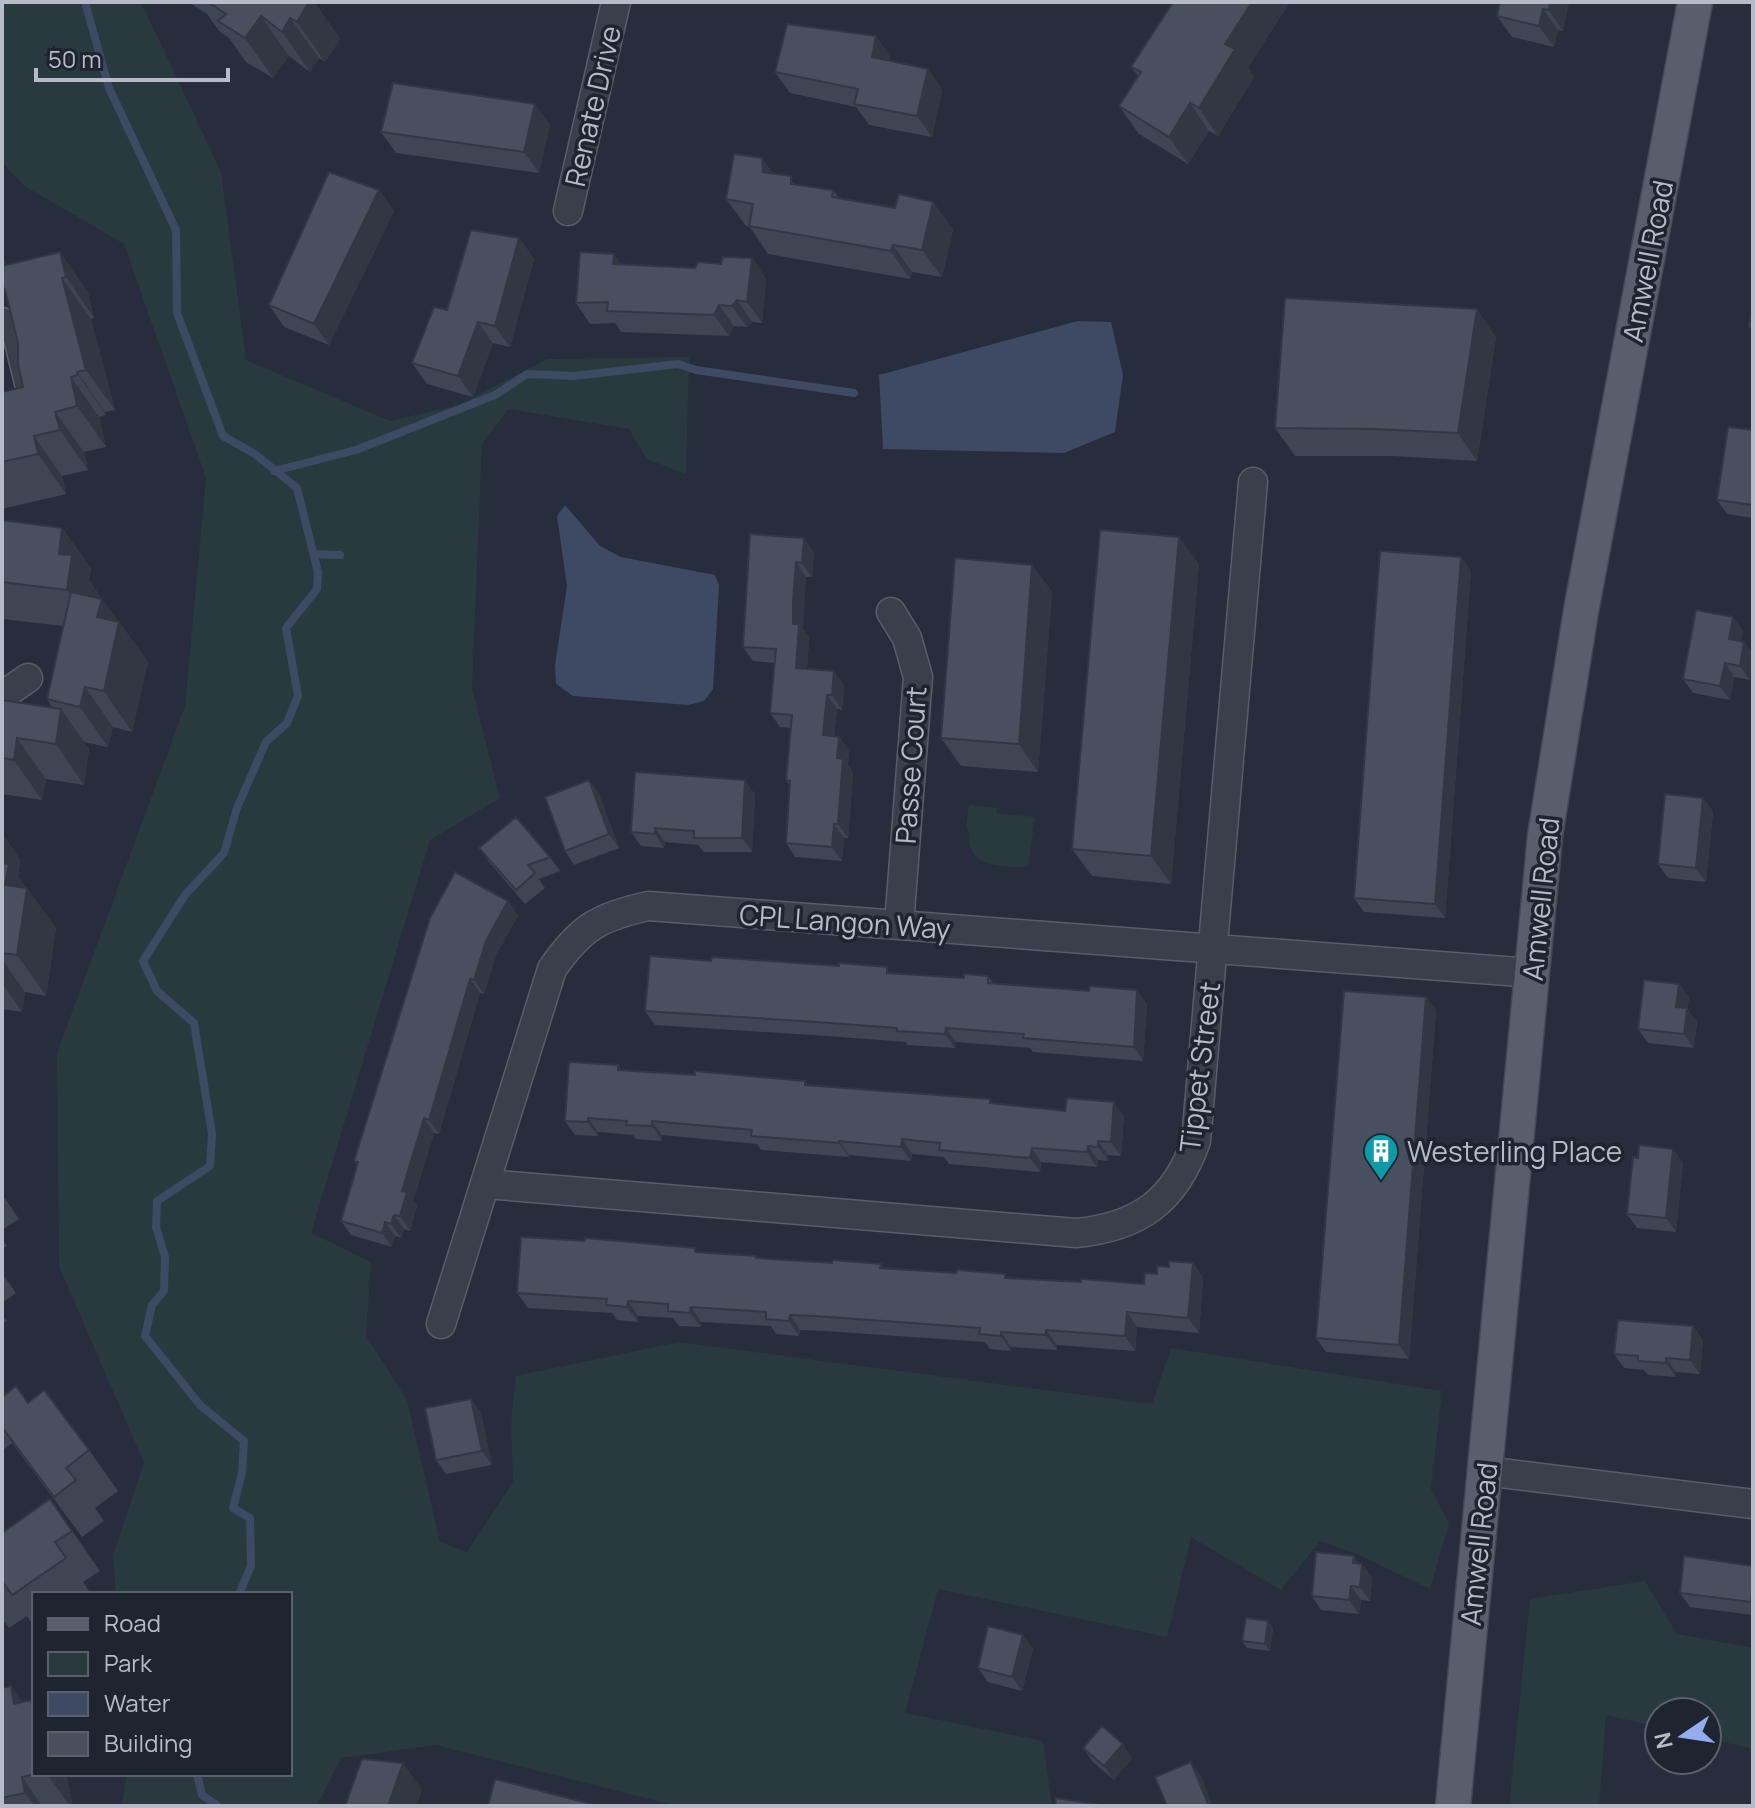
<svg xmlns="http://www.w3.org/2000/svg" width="1755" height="1808" font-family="Manrope,sans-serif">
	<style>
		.green { fill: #293a3e }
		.water { fill: #3e4963 }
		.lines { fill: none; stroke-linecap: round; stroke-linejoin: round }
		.stream { stroke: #3e4963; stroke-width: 8 }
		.minor-casing { stroke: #585d6a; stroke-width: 31 }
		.major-casing { stroke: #434855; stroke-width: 37 }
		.minor { stroke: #3a3f4c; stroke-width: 28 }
		.major { stroke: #585e6c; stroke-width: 34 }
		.wall { fill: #3e4553 }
		.shaded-wall { fill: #323843 }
		.building { fill: #485060; stroke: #323843; stroke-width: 2 }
		.labels { text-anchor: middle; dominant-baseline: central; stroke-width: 7; stroke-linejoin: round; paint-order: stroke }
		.street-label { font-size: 28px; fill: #b6bbc7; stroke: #1f2431 }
		.poi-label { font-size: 28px; fill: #b6bbc7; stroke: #1f2431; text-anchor: start }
	</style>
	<rect width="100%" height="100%" fill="#272d3c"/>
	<path class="green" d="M2 2H141L221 172 246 360 390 421 459 405 547 359 689 357 686 474 647 459 629 429 509 409 482 443 472 688 500 798 430 840 311 1233 371 1262 366 1336 407 1400 440 1542 467 1552 513 1482 511 1422 516 1376 679 1342 1152 1404 1171 1348 1442 1391 1431 1489 1449 1524 1430 1589 1359 1555 1320 1541 1281 1590 1191 1537 1167 1637 938 1589 905 1713 1043 1741 1052 1806H677L436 1745 341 1758 317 1806H122L127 1774H290V1594H116L113 1555 144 1463 59 1266 57 1053 185 706 206 478 124 244 23 185 2 162Z
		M969 805 997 808 996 813 1035 817 1028 867C1009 866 977 870 970 846 968 837 972 835 966 827Z
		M1645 1581 1677 1634 1753 1648V1749L1707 1738V1712H1659V1727L1606 1715 1599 1806H1509L1530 1599Z"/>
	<path class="water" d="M1078 321 1111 322 1123 375 1115 432 1064 453 883 449 879 375Z
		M565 505 600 546 621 557 715 575 719 585 713 689 704 701 688 705 573 696 556 684 555 665 567 586 557 516Z"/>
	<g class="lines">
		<path class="stream" d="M85 2 109 88 176 230 177 313 223 436 255 454 297 488 318 572 317 589 286 628 298 696 287 723 266 742 237 808 224 853 185 895 143 961 157 991 194 1023 212 1134 210 1166 157 1201 156 1227 165 1257 164 1291 152 1305 145 1336 200 1405 244 1441 242 1473 233 1508 250 1518 251 1566 239 1594
			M274 471 356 450 495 395 527 374 574 376 678 364 696 370 854 393
			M314 554 340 555
			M197 1774 202 1795 218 1806"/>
		<g class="minor-casing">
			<path id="minor" d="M568 211 616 2
				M2 322 17 334 30 387V404L19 417 2 420
				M891 612 907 638 918 677 899 925
				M2 696 28 678
				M486 1184 1076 1233C1139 1227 1175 1201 1196 1141L1253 482
				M441 1324 552 969C581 927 599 917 648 906L1532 973
				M1485 1471 1753 1504"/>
		</g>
		<g class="major-casing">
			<path id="major" d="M1453 1806 1545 836 1581 611 1695 2"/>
		</g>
		<use href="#minor" class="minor"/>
		<use href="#major" class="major"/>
	</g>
	<path class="wall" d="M188 2H314L340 39 325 62 319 58 310 72 289 56 273 78 246 62 229 38 219 31 207 14Z
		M1169 2H1286L1288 5 1248 67 1254 77 1218 136 1209 131 1188 164 1139 134 1119 106 1138 76 1131 67 1171 5Z
		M1569 2 1563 31 1558 30 1554 47 1512 37 1497 16Z
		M876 36 890 57V61L928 69 942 90 932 137 869 125 856 107 790 93 775 72Z
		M550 125 539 173 396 153 381 132Z
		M773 173 797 185 833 190 839 198 895 208 933 202 953 230 942 277 912 272 910 279 768 254 750 227 746 226 726 199Z
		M379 190 394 211 329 345 284 327 269 305Z
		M519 238 534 259 510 347 493 343 473 397 427 384 412 363 447 310Z
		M60 252 88 293 94 318 91 319 115 410 105 412 106 415 99 417 106 447 84 452 88 470 62 476 66 494 2 509V392L23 387 18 343 5 290 6 265Z
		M752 258 766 279 762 323 752 322 747 327 734 326 729 336 621 332 615 323 590 324 576 303 621 264 695 268Z
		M1496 337 1477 461 1393 456H1295L1275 428Z
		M1753 430V518L1727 514 1717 500Z
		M2 520 62 528 91 568 89 580 100 596V598L102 599 148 662 132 732 113 727 108 747 84 742 89 749 84 785 46 779 42 800 2 794V700L52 707 47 699 63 626 2 619Z
		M750 534 814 552 812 577H806L803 616V629L809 638 807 669 834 671 844 686 842 710 837 709 834 736 839 737 849 751 848 765 853 773 848 838H844L842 861 795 857 786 843 790 786 786 780 791 728 780 727 770 713 775 663 753 661 743 647Z
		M1199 564 1171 884 1092 876 1072 849Z
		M1032 565 1052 592 1038 772 961 766 941 738Z
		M1471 571 1445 918 1364 912 1354 898Z
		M1743 631 1741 641 1744 642 1753 654 1750 680 1734 677 1730 700 1693 693 1683 679Z
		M589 780 599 794 619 848 574 865 565 851Z
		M755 794 752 852H704L698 845 665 842 664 848 641 846 631 832Z
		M1703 798 1713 812 1706 882 1668 878 1658 864Z
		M2 831 4 834V836L20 860 18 877 56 928 46 996 25 992 22 1012 2 1009Z
		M479 848 550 857 560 871 539 879 545 888 525 904 489 862Z
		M508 901 518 916 496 955 484 994 480 993 439 1134 434 1133 413 1201 417 1206 410 1231 404 1229 401 1238 395 1236 392 1247 351 1235 341 1221 357 1165 354 1161Z
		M891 973 964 978 988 976 994 984 1147 1004 1143 1061 1033 1052 1030 1048 956 1042 955 1048 907 1045 906 1042 827 1036 655 1025 645 1011Z
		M1679 984 1689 998 1687 1009 1697 1022 1694 1048 1648 1043 1638 1029Z
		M1426 997 1436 1011 1409 1359 1326 1352 1316 1338Z
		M618 1065 621 1070 805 1081 808 1085 1124 1116 1121 1156 1108 1155V1161L1098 1160 1097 1167 1041 1162 1040 1172 949 1164 944 1157 912 1154 911 1161 849 1155V1157L761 1150 757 1144 662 1135V1141L636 1139 633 1135 598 1132V1136L575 1135 565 1121Z
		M1673 1149 1683 1163 1676 1232 1637 1228 1627 1214 1638 1158Z
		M2 1194 19 1219 2 1230Z
		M2 1239 7 1246 2 1249Z
		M698 1252 756 1256 758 1258 832 1263 881 1264 883 1268 1008 1278 1081 1282 1144 1284 1157 1274 1169 1267 1193 1263 1203 1278 1199 1333 1137 1327 1135 1351 1057 1345V1350L1011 1347V1351L990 1349 985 1342 825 1331 800 1330 799 1336 776 1334 771 1326 701 1322V1327L679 1326 673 1318 638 1316V1322L617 1320 612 1313 528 1308 517 1293Z
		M2 1273 16 1293 2 1303Z
		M2 1315 7 1321 2 1324Z
		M1693 1326 1703 1341 1700 1374 1676 1372V1377L1648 1375 1644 1370 1624 1368 1614 1354Z
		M2 1397 28 1403 89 1450 118 1491 95 1508 104 1521 82 1537 12 1443 2 1451Z
		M481 1413 492 1465 446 1474 436 1460Z
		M50 1499 100 1571 83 1582 91 1594H34V1627L27 1616 9 1628 2 1618V1533Z
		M1359 1563 1362 1564 1372 1578 1370 1601 1361 1600 1359 1614 1321 1610 1312 1596Z
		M1753 1566V1615L1690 1607 1680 1593Z
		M1273 1628 1270 1651 1247 1648 1242 1641Z
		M1023 1635 1033 1649 1022 1691 988 1682 978 1668Z
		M2 1683 5 1687 22 1702 31 1700 34 1705V1774H66L73 1806H2Z
		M1083 1748 1132 1758 1114 1780 1093 1762Z"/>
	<path class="shaded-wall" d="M309 2H314L340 39 325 62 297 22Z
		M1252 2H1286L1288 5 1248 67 1254 77 1218 136 1199 108 1225 44Z
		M1550 2H1569L1563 31 1549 10Z
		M1543 9 1558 30 1554 47 1539 26Z
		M261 16 289 56 273 78 245 38Z
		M290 18 319 58 310 72 282 32Z
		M876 36 890 57 887 78 872 57Z
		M928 69 942 90 932 137 917 116Z
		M1190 103 1209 131 1188 164 1169 137Z
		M535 104 550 125 539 173 524 152Z
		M762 158 782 185 763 172Z
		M379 190 394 211 329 345 314 324Z
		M933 202 953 230 942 277 922 250Z
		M519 238 534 259 510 347 495 326Z
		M893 245 912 272 910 279 891 251Z
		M2 251 11 281 2 268Z
		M60 252 88 293 94 318 66 277Z
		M614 254 628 275 613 264Z
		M752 258 766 279 762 323 747 302Z
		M62 278 91 319 115 410 86 370Z
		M737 300 752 322 747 327 732 306Z
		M719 305 734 326 729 336 714 315Z
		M1477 309 1496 337 1477 461 1458 433Z
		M478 322 493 343 473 397 458 376Z
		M77 372 105 412 106 415 78 375Z
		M71 377 99 417 106 447 77 406Z
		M55 412 84 452 88 470 60 430Z
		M34 436 62 476 66 494 38 454Z
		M62 528 91 568 89 580 100 596 96 630 67 590 59 554Z
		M1179 537 1199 564 1171 884 1151 856Z
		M804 538 814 552 812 577 802 563Z
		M1461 557 1471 571 1445 918 1435 904Z
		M796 562 806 577 803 629 809 638 806 682 796 668 793 624Z
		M1032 565 1052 592 1038 772 1019 744Z
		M102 599 148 662 132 732 104 691 97 617Z
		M1733 617 1743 631 1739 653 1729 639Z
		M1744 642 1753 654 1750 680 1740 666Z
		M1725 663 1734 677 1730 700 1720 686Z
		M834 671 844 686 842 710 832 695Z
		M85 687 113 727 108 747 80 707Z
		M827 695 837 709 833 750 823 735Z
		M61 709 89 749 84 785 56 744Z
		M839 737 849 751 848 765 853 773 848 838 838 824 837 758Z
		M17 738 46 779 42 800 14 760Z
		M589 780 599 794 619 848 609 834Z
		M745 780 755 794 752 852 742 838Z
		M1703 798 1713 812 1706 882 1696 868Z
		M834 824 844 838 842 861 832 847Z
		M655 828 665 842 664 848 655 834Z
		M2 831 4 834V836L20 860 18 877 27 890V888L56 928 46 996 17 955 5 885 2 873Z
		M508 901 518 916 496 955 484 994 474 980 486 941Z
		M2 959 25 992 22 1012 2 983Z
		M470 979 480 993 439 1134 429 1120Z
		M1679 984 1689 998 1687 1009 1697 1022 1694 1048 1684 1034 1676 1007Z
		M1137 990 1147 1004 1143 1061 1134 1047Z
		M1426 997 1436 1011 1409 1359 1399 1345Z
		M946 1028 956 1042 955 1048 945 1034Z
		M1114 1102 1124 1116 1121 1156 1111 1142Z
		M424 1118 434 1133 413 1201 417 1206 410 1231 400 1216 402 1191Z
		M588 1118 598 1132V1136L588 1122Z
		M652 1121 662 1135V1141L652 1126Z
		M902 1139 912 1154 911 1161 901 1147Z
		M839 1141 849 1155V1157L839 1143Z
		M1098 1141 1108 1155V1161L1098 1147Z
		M1088 1146 1098 1160 1097 1167 1087 1152Z
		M1032 1148 1041 1162 1040 1172 1030 1158Z
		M1673 1149 1683 1163 1676 1232 1666 1218Z
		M394 1215 404 1229 401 1238 391 1224Z
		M385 1222 395 1236 392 1247 382 1233Z
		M1193 1263 1203 1278 1199 1333 1188 1318Z
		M628 1301 638 1316V1322L627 1307Z
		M691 1307 701 1322V1327L690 1313Z
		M1127 1312 1137 1327 1135 1351 1125 1336Z
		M790 1315 800 1330 799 1336 789 1321Z
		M1693 1326 1703 1341 1700 1374 1690 1360Z
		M1046 1330 1057 1345V1350L1046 1335Z
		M1001 1332 1011 1347V1351L1001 1336Z
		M1666 1358 1676 1372V1377L1666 1363Z
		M471 1399 481 1413 492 1465 482 1451Z
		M1354 1556 1362 1568V1564L1372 1578 1370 1601 1360 1587 1353 1563Z
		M1351 1586 1361 1600 1359 1614 1349 1600Z
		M1268 1621 1273 1628 1270 1651 1265 1644Z
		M1023 1635 1033 1649 1022 1691 1012 1677Z
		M11 1686 34 1719 14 1704Z
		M1123 1744 1132 1758 1114 1780 1104 1766Z
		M1191 1762 1201 1776 1213 1806H1209Z
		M403 1763 422 1790 417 1806H388Z
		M47 1774H66L73 1806H70Z
		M22 1777 42 1806H35L25 1793Z"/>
	<path class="building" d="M208 2H309L297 22 290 18 282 32 261 16 245 38 218 21 226 14Z
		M1173 2H1252L1225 44 1235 49 1199 108 1190 103 1169 137 1119 106 1141 72 1131 67Z
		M1500 2H1550L1549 10 1543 9 1539 26 1497 16Z
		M787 24 876 36 872 57 928 69 917 116 854 104 858 89 775 72Z
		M393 83 535 104 524 152 381 132Z
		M734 154 762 158 763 172 791 176V184L833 190 832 197 895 208 899 194 933 202 922 250 893 245 891 251 749 226 753 204 726 199Z
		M329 172 379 190 314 324 269 305Z
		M471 230 519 238 495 326 478 322 458 376 412 363 434 307 447 310Z
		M60 252 66 277 62 278 86 370 77 372 78 375 71 377 77 406 55 412 60 430 34 436 38 454 2 462V392L23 387 18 365V343L5 290 2 285V266Z
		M580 252 614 254 613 264 695 268 698 262 721 264 723 257 752 258 747 302 737 300 732 306 719 305 714 315 607 311 608 302 576 303Z
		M1285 298 1477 309 1458 433 1374 429 1275 428Z
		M1753 303V328L1749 327Z
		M1728 427 1753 430V505L1717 500Z
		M2 520 62 528 59 554 72 555 67 590 2 582Z
		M1100 530 1179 537 1151 856 1072 849Z
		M750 534 804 538 802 563 796 562 793 602V624H799L796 668 834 671 832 695H827L823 735 839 737 837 758 843 759 838 824H834L832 847 786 843 790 781 786 780 792 715 770 713 776 649 743 647Z
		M1380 551 1461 557 1435 904 1354 898Z
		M955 558 1032 565 1019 744 941 738Z
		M71 592 102 599 97 617 119 622 104 691 85 687 80 707 47 699Z
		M1696 610 1733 617 1729 639 1744 642 1740 666 1725 663 1720 686 1683 679Z
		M2 700 61 709 56 744 17 738 14 760 2 758Z
		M635 772 745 780 742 838H694V831L655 828V834L631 832Z
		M589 780 609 834 565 851 545 797Z
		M1665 794 1703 798 1696 868 1658 864Z
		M516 817 550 857 528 865 535 873 516 890 479 848Z
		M2 863 9 864 5 885 27 888 17 955 2 953Z
		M455 872 508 901 486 941 474 980 470 979 429 1120 424 1118 402 1191 407 1192 400 1216 394 1215 391 1224 385 1222 382 1233 341 1221 358 1162 354 1161 430 918Z
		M650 956 711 961 712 957 839 966V963L887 967V973L964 978V974L988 976V983L1089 991 1090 986 1137 990 1134 1047 1023 1038 1024 1034 946 1028 945 1034 897 1031V1028L817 1022 645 1011Z
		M1644 980 1679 984 1676 1007 1687 1008 1684 1034 1638 1029Z
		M1344 991 1426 997 1399 1345 1316 1338Z
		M569 1062 618 1065V1070L695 1075V1071L737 1075 805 1081V1085L990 1099V1103L1065 1111 1067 1098 1114 1102 1111 1142 1098 1141V1147L1088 1146 1087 1152 1032 1148 1030 1158 939 1150 940 1143 902 1139 901 1147 839 1141V1143L751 1136 752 1130 652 1121V1126L626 1125 627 1121 588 1118V1122L565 1121Z
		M1639 1145 1673 1149 1666 1218 1627 1214 1633 1157 1638 1158Z
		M521 1237 585 1241V1238L695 1248V1252L756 1256V1258L832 1263 833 1260 881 1264 880 1268 956 1273 957 1270 1005 1274V1278L1081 1282V1279L1144 1284 1145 1273 1157 1274V1266L1169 1267V1261L1193 1263 1188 1318 1127 1312 1125 1336 1046 1330V1335L1001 1332V1336L979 1334 980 1328 815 1316 790 1315 789 1321 766 1319V1312L691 1307 690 1313 668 1311V1304L628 1301 627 1307 606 1305 607 1299 517 1293Z
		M1618 1320 1693 1326 1690 1360 1666 1358V1363L1638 1361V1356L1614 1354Z
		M16 1386 28 1403 44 1390 89 1450 66 1468 76 1480 54 1497 2 1427V1397Z
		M471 1399 482 1451 436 1460 425 1408Z
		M50 1499 72 1531 55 1542 66 1558 12 1595 2 1581V1533Z
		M1316 1552 1354 1556 1353 1563 1362 1564 1360 1587 1351 1586 1349 1600 1312 1596Z
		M1684 1556 1753 1566V1586L1751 1602 1680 1593Z
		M1246 1618 1268 1621 1265 1644 1242 1641Z
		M988 1626 1023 1635 1012 1677 978 1668Z
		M11 1686 14 1704 31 1700 34 1716V1774H36L22 1777 25 1793 2 1798V1688Z
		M1102 1726 1123 1744 1104 1766 1083 1748Z
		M362 1759 403 1763 388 1806H345Z
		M1191 1762 1209 1806H1167L1155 1777Z
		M495 1779 599 1806H488Z
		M1056 1798 1101 1805 1100 1806H1055Z"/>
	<defs>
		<g id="building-pin" transform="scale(1.8)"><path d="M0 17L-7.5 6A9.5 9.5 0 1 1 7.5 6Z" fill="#0f9aa8" stroke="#1f2431"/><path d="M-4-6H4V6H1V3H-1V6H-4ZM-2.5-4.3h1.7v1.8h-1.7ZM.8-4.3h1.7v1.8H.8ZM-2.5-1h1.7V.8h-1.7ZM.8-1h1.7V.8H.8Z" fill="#fff"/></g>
	</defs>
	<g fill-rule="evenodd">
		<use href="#building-pin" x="1381" y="1151"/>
	</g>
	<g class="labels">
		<g class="street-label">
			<text transform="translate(592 106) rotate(-77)">Renate Drive</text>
			<text transform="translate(1647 261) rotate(-79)">Amwell Road</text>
			<text transform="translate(910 765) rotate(-86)">Passe Court</text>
			<text transform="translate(1540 899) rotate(-84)">Amwell Road</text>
			<text transform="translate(845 921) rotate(4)">CPL Langon Way</text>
			<text transform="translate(1199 1067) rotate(-83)">Tippet Street</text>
			<text transform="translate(1478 1544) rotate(-84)">Amwell Road</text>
		</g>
		<g class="poi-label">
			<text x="1407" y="1151">Westerling Place</text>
		</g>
	</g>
	<rect width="1755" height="1808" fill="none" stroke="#b6bbc7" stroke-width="8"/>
	<rect x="32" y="1592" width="260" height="184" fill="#1f2431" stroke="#5b606d" stroke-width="2"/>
	<rect x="48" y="1618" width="40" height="12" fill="#585e6c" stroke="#5b606d" stroke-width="2"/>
	<text x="104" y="1632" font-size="24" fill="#b6bbc7">Road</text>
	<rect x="48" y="1652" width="40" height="24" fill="#293a3e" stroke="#5b606d" stroke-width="2"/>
	<text x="104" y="1672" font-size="24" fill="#b6bbc7">Park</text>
	<rect x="48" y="1692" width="40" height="24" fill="#3e4963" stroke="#5b606d" stroke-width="2"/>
	<text x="104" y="1712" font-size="24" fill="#b6bbc7">Water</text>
	<rect x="48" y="1732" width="40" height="24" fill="#485060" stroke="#5b606d" stroke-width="2"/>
	<text x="104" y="1752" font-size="24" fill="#b6bbc7">Building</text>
	<g transform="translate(1683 1736) rotate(257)"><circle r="38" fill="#1f2431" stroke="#5b606d" stroke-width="2"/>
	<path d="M0-6L14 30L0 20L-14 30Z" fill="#95acee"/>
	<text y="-12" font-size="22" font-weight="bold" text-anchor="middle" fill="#b6bbc7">N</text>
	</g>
	<path d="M36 68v12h192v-12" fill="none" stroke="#b6bbc7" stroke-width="4"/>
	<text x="48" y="68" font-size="24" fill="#b6bbc7" stroke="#1f2431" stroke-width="6" paint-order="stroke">50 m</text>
</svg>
